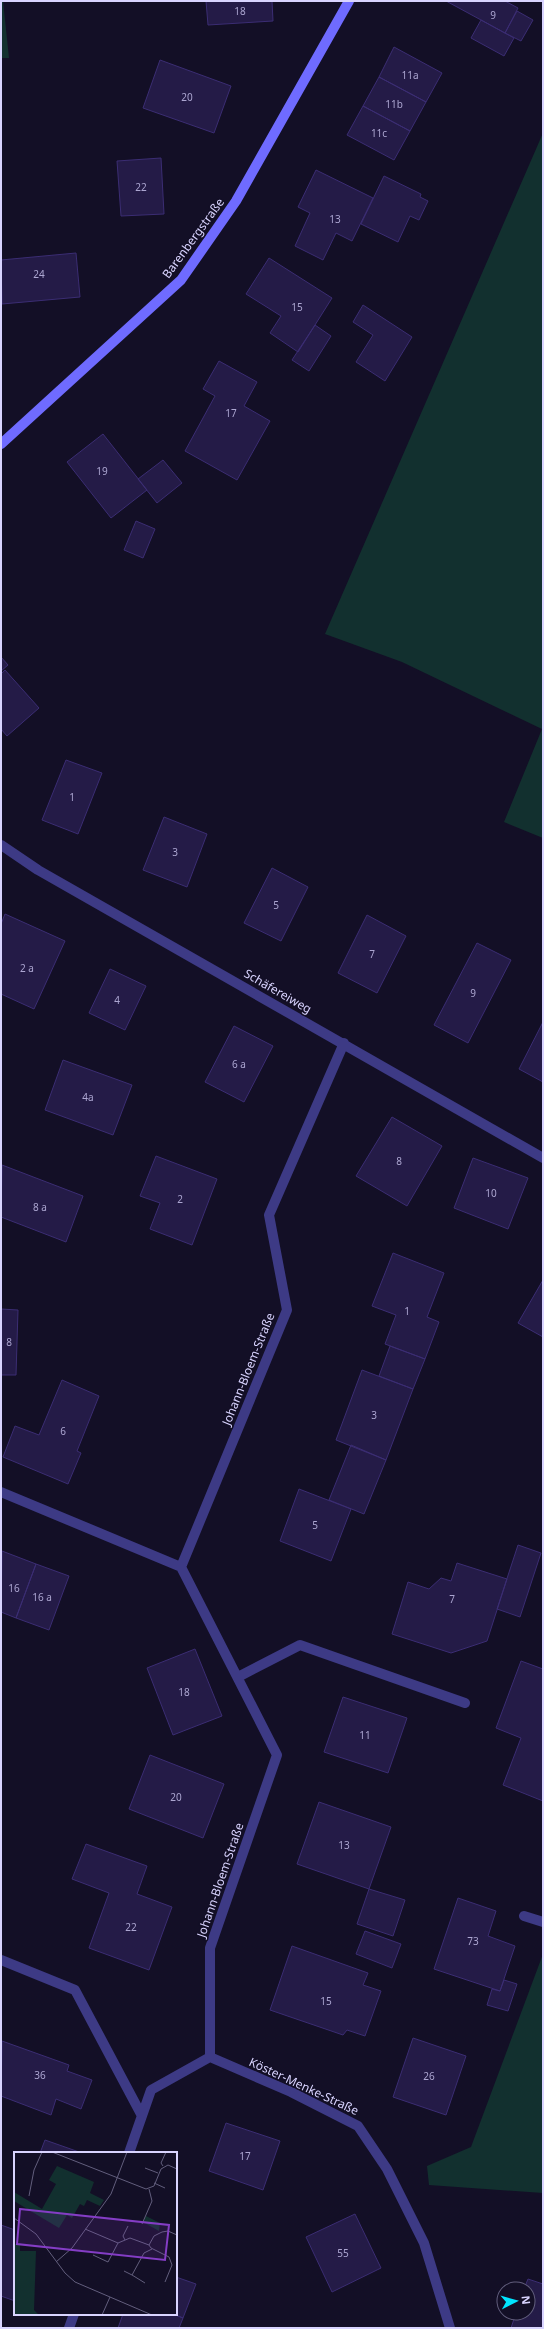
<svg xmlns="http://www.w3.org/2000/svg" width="544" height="2329" font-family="'Noto Sans',sans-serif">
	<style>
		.green { fill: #12302f }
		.building { fill: #241b47; stroke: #3b2d73 }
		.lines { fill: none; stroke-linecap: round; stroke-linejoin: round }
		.street { stroke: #3d3a85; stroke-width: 10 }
		.secondary { stroke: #6f6bff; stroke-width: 10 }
		.labels { text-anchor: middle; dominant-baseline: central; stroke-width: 3; stroke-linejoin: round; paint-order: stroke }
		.number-label { font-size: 10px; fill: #aca6d1 }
		.street-label { font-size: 12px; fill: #d9d4ff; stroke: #130f26 }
		.inset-road { fill: none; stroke: #625e7d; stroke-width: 1 }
		.view { fill: #843dc5; fill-opacity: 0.15; stroke: #843dc5; stroke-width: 2 }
		.inset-edge { fill: none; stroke: #d9d4ff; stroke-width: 2 }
	</style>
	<rect width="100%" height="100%" fill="#130f26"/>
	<path class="green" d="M1 1H3L9 58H1Z
		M543 133V838L504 822 542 729 402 662 325 634Z
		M543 1954V2193L429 2185 427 2166 471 2147Z"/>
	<path class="building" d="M206 1H272L273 21 208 25Z
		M446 1H505L518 8 505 33Z
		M517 11 533 20 521 41 505 33Z
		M481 20 514 38 504 56 471 38Z
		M394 47 442 73 426 102 379 77Z
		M160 60 231 86 214 133 143 108Z
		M379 77 426 102 410 131 363 106Z
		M363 106 410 131 394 160 347 135Z
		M161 158 164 214 121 216 117 161Z
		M316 170 373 198 352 241 336 233 323 260 295 246 310 213 298 207Z
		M384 176 421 194 420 197 428 201 419 220 410 216 398 242 361 224Z
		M76 253 80 297 2 304 1 260Z
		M269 258 332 298 298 352 270 333 281 316 246 294Z
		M363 305 412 337 385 381 356 362 373 335 353 322Z
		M315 325 331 336 309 371 292 360Z
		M219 361 257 382 244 406 270 421 237 480 185 451 215 396 203 389Z
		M103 434 147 490 111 518 67 462Z
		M163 460 182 483 157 503 138 479Z
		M136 521 155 529 143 558 124 550Z
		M1 657 8 665 1 671Z
		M5 670 39 708 7 736 1 729V674Z
		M66 760 102 773 78 834 42 820Z
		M164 817 207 834 187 887 143 870Z
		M272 868 308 887 281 941 244 923Z
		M5 914 65 941 34 1009 1 994V924Z
		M367 915 406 936 377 993 338 973Z
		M477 943 511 960 468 1043 434 1025Z
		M110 969 146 986 125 1030 89 1013Z
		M543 1022V1082L519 1069Z
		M234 1026 273 1046 244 1102 205 1082Z
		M63 1060 132 1085 113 1135 45 1110Z
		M392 1117 442 1146 407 1206 356 1176Z
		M156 1156 217 1179 192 1245 150 1229 160 1203 140 1196Z
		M473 1158 528 1178 508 1229 454 1208Z
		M2 1165 83 1196 66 1242 1 1217Z
		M393 1253 444 1273 427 1317 439 1322 425 1359 385 1344 396 1315 372 1306Z
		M543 1280V1337L518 1323Z
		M1 1309 18 1310 16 1375H1Z
		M390 1346 425 1359 413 1389 379 1376Z
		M362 1370 413 1389 386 1460 336 1440Z
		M62 1380 99 1396 77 1451 81 1453 68 1484 3 1457 15 1426 39 1435Z
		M351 1445 386 1460 364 1514 329 1500Z
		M299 1489 351 1509 331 1561 280 1541Z
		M518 1545 541 1553 520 1617 497 1609Z
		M2 1551 36 1564 16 1618 1 1612Z
		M457 1563 507 1579 487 1641 451 1653 392 1634 408 1582 429 1589 441 1578 451 1581Z
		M36 1564 69 1576 49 1630 16 1618Z
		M195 1649 222 1716 173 1735 147 1668Z
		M521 1661 543 1669V1801L503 1785 521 1738 496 1728Z
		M343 1697 407 1718 388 1773 324 1752Z
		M150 1755 224 1784 203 1838 129 1809Z
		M319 1802 391 1827 369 1889 297 1864Z
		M86 1844 147 1866 137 1894 172 1907 149 1970 89 1948 109 1893 72 1879Z
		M369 1889 405 1900 393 1936 357 1924Z
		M458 1898 496 1911 488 1936 515 1946 500 1991 434 1969Z
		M365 1931 401 1944 392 1968 356 1954Z
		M292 1946 368 1973 363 1985 381 1991 365 2036 347 2030 343 2035 270 2010Z
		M504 1980 517 1984 508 2011 487 2005 492 1989 500 1991Z
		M413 2038 466 2056 446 2115 393 2097Z
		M2 2041 69 2065 67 2071 92 2080 81 2109 56 2099 51 2115 1 2096Z
		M226 2123 280 2141 263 2190 209 2171Z
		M45 2140 82 2153H40Z
		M355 2214 381 2268 332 2292 306 2237Z
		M1 2225 15 2230V2301L1 2296Z
		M176 2277 196 2284 183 2318 173 2314H176Z
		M528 2279 543 2284V2328H511L516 2313H528V2289H524Z
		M123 2314H173L183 2318 179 2328H118Z"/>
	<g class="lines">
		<path class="street" d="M1 845 38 870 543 1158
			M1 1492 181 1567
			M238 1677 300 1645 465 1703
			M524 1916 543 1922
			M1 1960 75 1990 142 2116
			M210 2057 291 2092 358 2126 387 2169 424 2243 450 2328
			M129 2153 151 2090 210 2057V1948L277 1755 181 1567 287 1310 269 1215 344 1043
			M69 2328 74 2314"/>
		<path class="secondary" d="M1 444 181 280 236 201 349 1"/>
	</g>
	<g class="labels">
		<g class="number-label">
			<text x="240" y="11">18</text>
			<text x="493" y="15">9</text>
			<text x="410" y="75">11a</text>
			<text x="187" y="97">20</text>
			<text x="394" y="104">11b</text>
			<text x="379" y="133">11c</text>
			<text x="141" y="187">22</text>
			<text x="335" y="219">13</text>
			<text x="39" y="274">24</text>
			<text x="297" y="307">15</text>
			<text x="231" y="413">17</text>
			<text x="102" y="471">19</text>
			<text x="72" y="797">1</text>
			<text x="175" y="852">3</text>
			<text x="276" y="905">5</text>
			<text x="372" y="954">7</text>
			<text x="27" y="968">2 a</text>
			<text x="473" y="993">9</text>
			<text x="117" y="1000">4</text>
			<text x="239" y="1064">6 a</text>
			<text x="88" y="1097">4a</text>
			<text x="399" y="1161">8</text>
			<text x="491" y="1193">10</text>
			<text x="180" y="1199">2</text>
			<text x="40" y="1207">8 a</text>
			<text x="407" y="1311">1</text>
			<text x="9" y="1342">8</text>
			<text x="374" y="1415">3</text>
			<text x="63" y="1431">6</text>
			<text x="315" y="1525">5</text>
			<text x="14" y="1588">16</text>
			<text x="42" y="1597">16 a</text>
			<text x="452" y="1599">7</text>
			<text x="184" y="1692">18</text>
			<text x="365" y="1735">11</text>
			<text x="176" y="1797">20</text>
			<text x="344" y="1845">13</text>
			<text x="131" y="1927">22</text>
			<text x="473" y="1941">73</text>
			<text x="326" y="2001">15</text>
			<text x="40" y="2075">36</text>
			<text x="429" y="2076">26</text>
			<text x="245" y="2156">17</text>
			<text x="343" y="2253">55</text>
		</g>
		<g class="street-label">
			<text transform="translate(193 238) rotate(-54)">Barenbergstraße</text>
			<text transform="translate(278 991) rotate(30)">Schäfereiweg</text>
			<text transform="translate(248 1369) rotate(-68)">Johann-Bloem-Straße</text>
			<text transform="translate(220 1880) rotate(-71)">Johann-Bloem-Straße</text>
			<text transform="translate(304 2086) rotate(25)">Köster-Menke-Straße</text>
		</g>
	</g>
	<g transform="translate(14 2152)">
		<rect width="163" height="163" fill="#130f26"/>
		<path d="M43 14 80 30 76 41 90 48 86 54 73 48 70 54 66 52 58 66 53 63 45 76 0 49V40L28 57 42 32 35 28ZM132 64 146 71 145 79 129 70ZM0 92H6V99H22L20 158 25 163H0Z" fill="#12302f"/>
		<path class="inset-road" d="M38 0 132 37 140 34 147 17M149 14 147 11 152 0M131 16 144 21M147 17 154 13 163 17M140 31 151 36M15 44 20 18 28 0M0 66 22 82 51 121 61 130 138 163M128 72 138 49 135 37M71 77 104 91 116 86 135 93 137 96 155 105 158 113 151 130M111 88 109 84 114 74M135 93 140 84 148 80 154 79 163 83M79 103 94 110 104 91M42 110 58 96 97 42 113 0M110 119 118 123 130 101 138 97M118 123 131 131M88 163 96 145"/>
		<path class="view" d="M6 57 155 73 151 108 3 92Z"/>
		<rect width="163" height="163" class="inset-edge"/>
	</g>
	<rect width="544" height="2329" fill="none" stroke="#d9d4ff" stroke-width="4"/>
	<g transform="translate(516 2301) rotate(84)"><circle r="19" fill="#130f26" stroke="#625e7d"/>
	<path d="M0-3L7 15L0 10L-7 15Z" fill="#00e5ff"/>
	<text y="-6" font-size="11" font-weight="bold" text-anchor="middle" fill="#d9d4ff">N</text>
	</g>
</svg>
